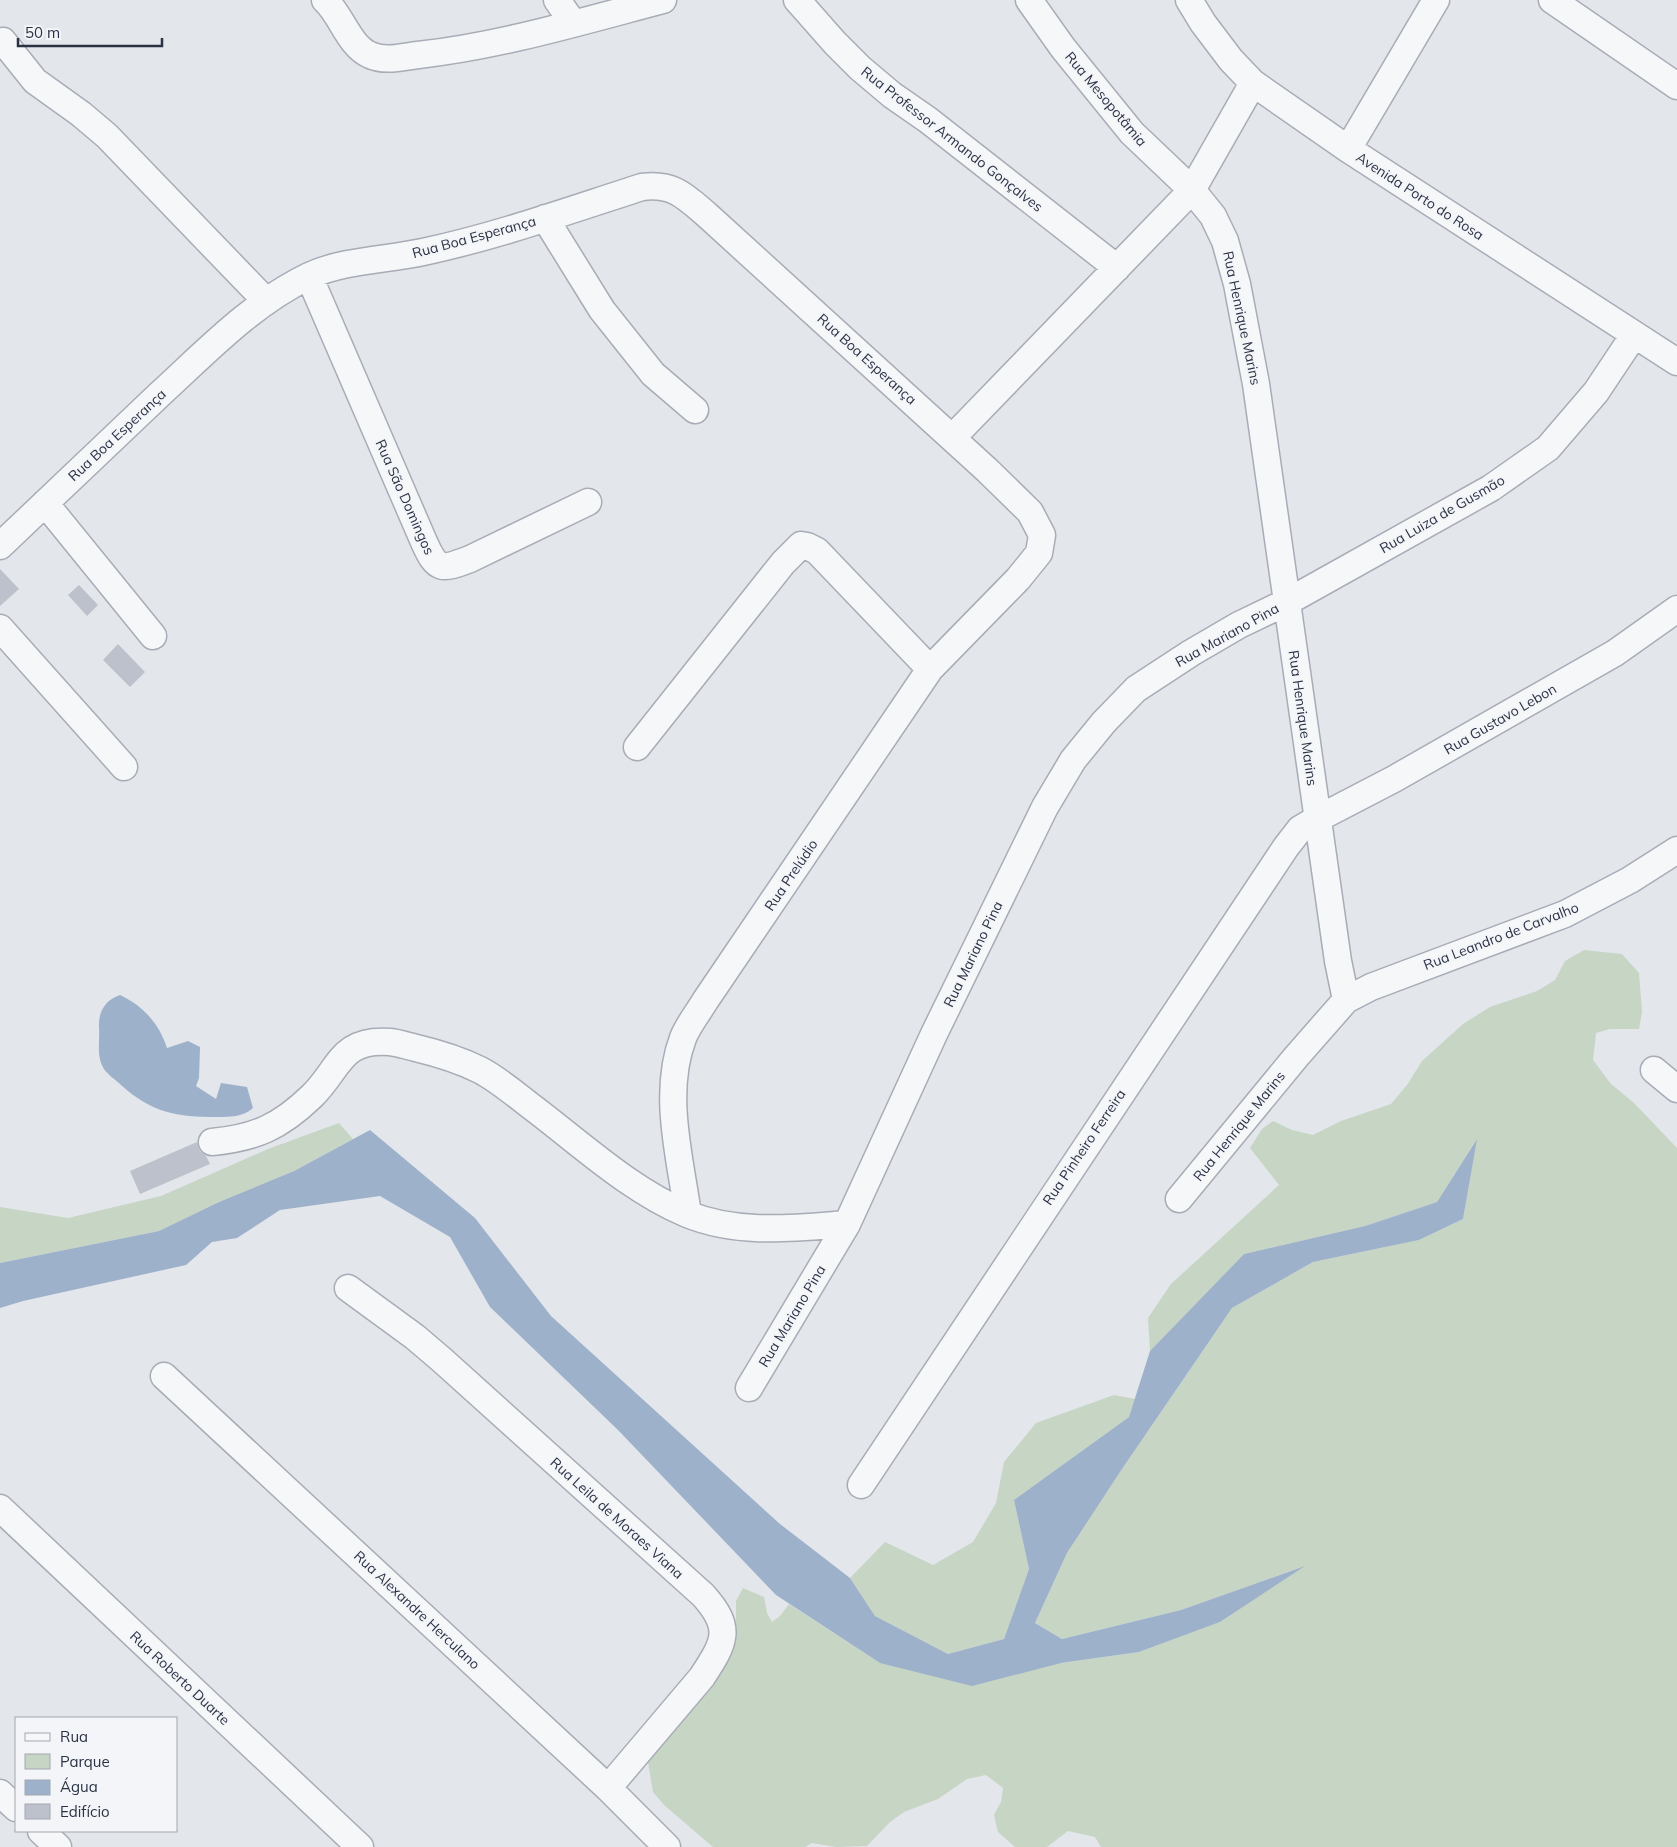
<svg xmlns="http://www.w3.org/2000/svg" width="1677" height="1847" font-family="Mulish,sans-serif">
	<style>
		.green { fill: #c7d5c4 }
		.water { fill: #9eb1cb }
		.building { fill: #bdc1cb }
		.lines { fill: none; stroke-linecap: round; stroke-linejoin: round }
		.minor-casing { stroke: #a8acb6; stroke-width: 29 }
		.minor { stroke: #f6f7f9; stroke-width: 26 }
		.labels { text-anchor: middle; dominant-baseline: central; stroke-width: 4; stroke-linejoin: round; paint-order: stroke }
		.street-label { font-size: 14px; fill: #2a3244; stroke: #f3f5f8 }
	</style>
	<rect width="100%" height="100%" fill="#e3e6eb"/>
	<path class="green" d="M1584 950 1622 954 1639 973 1642 1012 1639 1029H1610L1596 1033 1593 1060 1611 1084 1634 1103 1677 1148V1847H1101L1095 1837 1068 1831 1047 1847H1015L998 1832 994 1815 1001 1802 1003 1788 986 1775 967 1779 938 1799 904 1812 890 1822 867 1846 836 1847 812 1843 805 1847H713L664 1805 653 1792 648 1762 655 1743 733 1636 736 1618V1601L743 1588 764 1597 767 1613 772 1622 780 1616 789 1604 880 1663H1062L1139 1652 1220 1622 1302 1567 1181 1610 1062 1639 1035 1623 1067 1553 1122 1469 1232 1308 1313 1262 1419 1240 1463 1219 1476 1140 1437 1202 1365 1226 1244 1254 1150 1351 1148 1318 1171 1284 1279 1185 1250 1148 1262 1129 1273 1121 1292 1130 1313 1135 1341 1121 1391 1104 1407 1085 1422 1061 1463 1024 1490 1007 1537 991 1555 980 1565 961Z
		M339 1123 353 1139 294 1171 219 1202 159 1231 0 1263V1207L68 1218 161 1196 268 1149Z
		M1114 1395 1135 1399 1129 1417 1014 1500 1029 1569 1004 1639 948 1654 875 1616 850 1578 885 1542 933 1565 973 1542 996 1503 1004 1462 1036 1423Z"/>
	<path class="water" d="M120 995C143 1006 159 1023 167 1048L188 1041 200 1047 199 1078 196 1086 216 1099 221 1083 247 1087 253 1108C243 1117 230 1117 217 1117 177 1117 152 1113 121 1085 116 1080 108 1075 104 1069 96 1056 100 1042 99 1028 98 1012 105 1000 120 995Z
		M370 1130 475 1218 551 1316 780 1524 850 1578 875 1616 948 1654 1004 1639 1029 1569 1014 1500 1129 1417 1150 1351 1244 1254 1365 1226 1437 1202 1477 1139 1463 1219 1419 1240 1313 1262 1232 1308 1122 1469 1067 1553 1035 1623 1062 1639 1181 1610 1305 1566 1220 1622 1139 1652 1061 1663 972 1686 880 1663 776 1595 618 1430 490 1307 450 1237 380 1196 280 1210 237 1238 212 1242 186 1265 23 1301 0 1308V1263L159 1231 219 1202 294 1171Z"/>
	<path class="building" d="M0 569 19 589 0 606Z
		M79 585 98 605 87 616 68 595Z
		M118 644 145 672 130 687 103 660Z
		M197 1142 200 1151 206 1156 210 1164 140 1194 130 1171Z"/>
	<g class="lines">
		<g class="minor-casing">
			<path id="minor" d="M325 0C342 16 349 46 370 55 385 62 402 57 418 55 500 46 583 21 663 0
				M557 0 573 23
				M797 0 835 43 860 68 892 95 928 120 1117 268
				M1029 0 1063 48 1132 133 1192 190 1213 216 1225 241 1237 284 1256 384 1338 961 1346 1000
				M1189 0 1203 23 1231 60 1253 83 1348 149 1677 362
				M1552 0 1677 86
				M3 41 35 81 81 114 107 136 266 301
				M1348 149 1436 0
				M545 218 602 310 653 374 695 410
				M309 276 424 542C437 571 441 570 470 559L588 502
				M953 437 1192 190 1253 83
				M45 503 153 636
				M0 546C53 495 107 445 160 394 206 352 251 304 309 276 343 260 386 260 423 252 498 236 570 210 642 187 673 183 685 196 707 215L987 470 1030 512 1042 535 1039 553 1018 579 930 669 705 1001C698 1013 688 1025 683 1038 662 1093 680 1158 688 1214
				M0 628 124 767
				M637 747 783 563 801 545 807 546 817 551 930 669
				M1654 1070 1677 1089
				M212 1142C255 1138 280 1127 312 1096 340 1069 340 1038 390 1042 399 1043 407 1046 416 1048 437 1053 460 1060 480 1070 499 1080 515 1094 532 1107 581 1144 630 1190 687 1214 738 1235 794 1228 847 1224
				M1179 1199 1296 1057 1346 1000 1371 987 1565 914 1630 880 1677 850
				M348 1288 415 1337 442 1360 703 1595C733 1628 725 1642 702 1677L608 1788
				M164 1376 608 1788 667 1847
				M749 1388 847 1224 934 1034 1045 807 1073 760 1104 722 1136 689 1191 653 1239 625 1287 602 1491 488 1548 448 1596 392 1634 335
				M861 1485 1286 847 1300 829 1317 819 1394 779 1615 653 1677 609
				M0 1508 360 1847
				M0 1793 16 1808
				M41 1831 58 1847"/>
		</g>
		<use href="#minor" class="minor"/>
	</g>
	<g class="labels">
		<g class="street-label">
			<text transform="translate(1106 99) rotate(50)">Rua Mesopotâmia</text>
			<text transform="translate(952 139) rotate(38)">Rua Professor Armando Gonçalves</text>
			<text transform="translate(1420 196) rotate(33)">Avenida Porto do Rosa</text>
			<text transform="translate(474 237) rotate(-15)">Rua Boa Esperança</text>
			<text transform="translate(1242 318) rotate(78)">Rua Henrique Marins</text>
			<text transform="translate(867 359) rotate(42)">Rua Boa Esperança</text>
			<text transform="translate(117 435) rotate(-43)">Rua Boa Esperança</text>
			<text transform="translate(405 497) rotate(66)">Rua São Domingos</text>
			<text transform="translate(1442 514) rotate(-30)">Rua Luiza de Gusmão</text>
			<text transform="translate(1227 635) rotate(-29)">Rua Mariano Pina</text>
			<text transform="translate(1303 718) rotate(82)">Rua Henrique Marins</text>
			<text transform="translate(1500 719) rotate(-30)">Rua Gustavo Lebon</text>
			<text transform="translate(791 875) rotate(-56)">Rua Prelúdio</text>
			<text transform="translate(1501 936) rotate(-21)">Rua Leandro de Carvalho</text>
			<text transform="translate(973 954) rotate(-64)">Rua Mariano Pina</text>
			<text transform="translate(1239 1126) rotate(-51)">Rua Henrique Marins</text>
			<text transform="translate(1084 1147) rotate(-56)">Rua Pinheiro Ferreira</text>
			<text transform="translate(792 1316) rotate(-59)">Rua Mariano Pina</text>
			<text transform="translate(617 1518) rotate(42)">Rua Leila de Moraes Viana</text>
			<text transform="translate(417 1610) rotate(43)">Rua Alexandre Herculano</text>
			<text transform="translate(180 1678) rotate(43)">Rua Roberto Duarte</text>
		</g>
	</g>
	<rect x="15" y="1717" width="162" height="115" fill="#f3f5f8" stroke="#a3a7b0"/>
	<rect x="25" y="1733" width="25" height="8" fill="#f6f7f9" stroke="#a3a7b0"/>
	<text x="60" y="1742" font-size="15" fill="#2a3244">Rua</text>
	<rect x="25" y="1754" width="25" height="15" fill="#c7d5c4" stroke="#a3a7b0"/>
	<text x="60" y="1767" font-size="15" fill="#2a3244">Parque</text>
	<rect x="25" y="1780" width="25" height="15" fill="#9eb1cb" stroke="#a3a7b0"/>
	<text x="60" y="1792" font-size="15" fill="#2a3244">Água</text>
	<rect x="25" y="1804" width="25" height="15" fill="#bdc1cb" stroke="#a3a7b0"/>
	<text x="60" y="1817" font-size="15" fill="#2a3244">Edifício</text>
	<path d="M18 38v8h144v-8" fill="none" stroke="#2a3244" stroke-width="2.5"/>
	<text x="25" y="38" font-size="15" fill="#2a3244" stroke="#f3f5f8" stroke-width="4" paint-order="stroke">50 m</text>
</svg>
